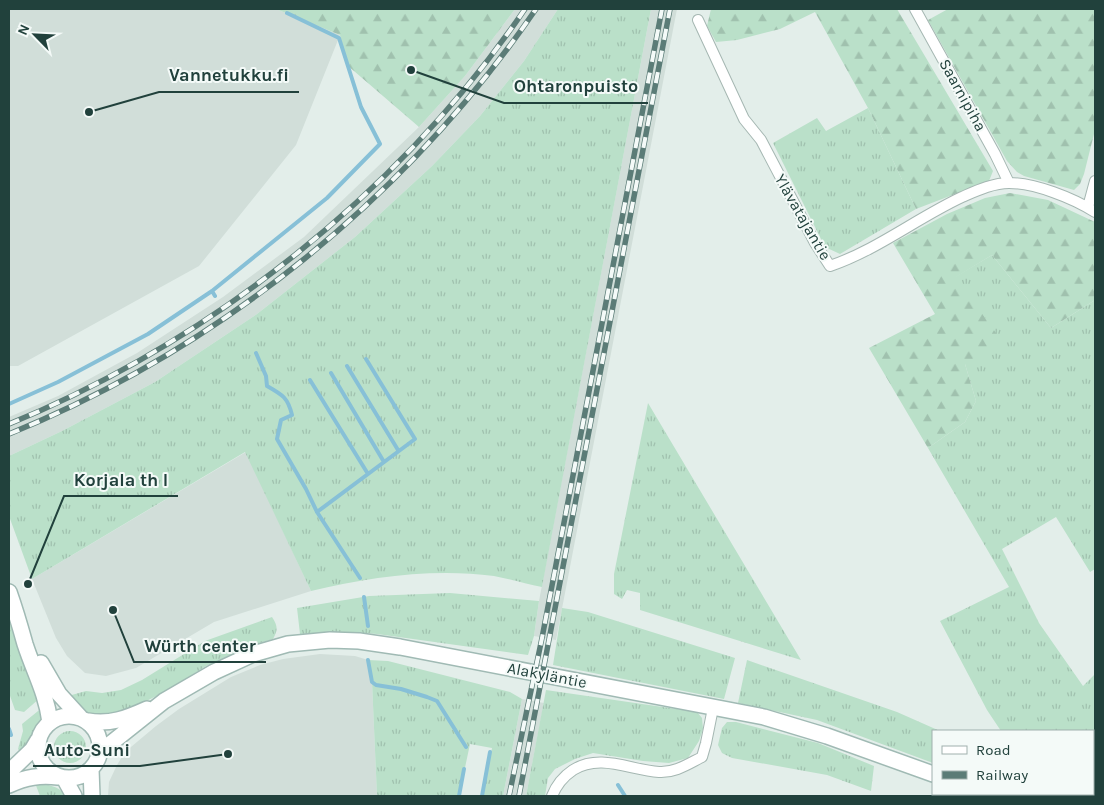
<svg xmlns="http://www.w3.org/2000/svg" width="1104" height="805" font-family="Karla,sans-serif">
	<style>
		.built { fill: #d1ded9 }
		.grass { fill: url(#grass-tufts) }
		.forest { fill: url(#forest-firs) }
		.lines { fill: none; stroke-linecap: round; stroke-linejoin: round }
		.stream { stroke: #87c0d7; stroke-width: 4 }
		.street-casing { stroke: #a5b7b2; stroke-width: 12 }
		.secondary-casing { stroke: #a0bab4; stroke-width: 18 }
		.street { stroke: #fff; stroke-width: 10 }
		.secondary { stroke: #fff; stroke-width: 15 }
		.rail-casing { stroke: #5b7c77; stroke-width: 5.5 }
		.rail { stroke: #f4faf8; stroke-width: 4; stroke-dasharray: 11; stroke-linecap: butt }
		.labels { text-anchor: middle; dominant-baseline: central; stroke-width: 4; stroke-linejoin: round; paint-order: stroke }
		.street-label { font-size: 16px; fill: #21413c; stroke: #f4faf8 }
		.leader { fill: none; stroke: #21413c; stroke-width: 2 }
		.callout-dot { fill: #21413c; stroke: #f4faf8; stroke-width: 2 }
		.callout-label { font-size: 18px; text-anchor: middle; font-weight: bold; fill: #21413c; stroke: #f4faf8; stroke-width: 4; stroke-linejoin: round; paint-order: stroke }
	</style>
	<defs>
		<pattern id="grass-tufts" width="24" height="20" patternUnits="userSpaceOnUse" patternTransform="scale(1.25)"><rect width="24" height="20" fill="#bae0c9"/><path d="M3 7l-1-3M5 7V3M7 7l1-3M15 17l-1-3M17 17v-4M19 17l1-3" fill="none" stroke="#a0c1ae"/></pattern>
		<pattern id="forest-firs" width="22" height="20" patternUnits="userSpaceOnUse" patternTransform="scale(1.25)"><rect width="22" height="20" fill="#bae0c9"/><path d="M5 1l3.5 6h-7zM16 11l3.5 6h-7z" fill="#a0c1ae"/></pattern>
	</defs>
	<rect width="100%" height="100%" fill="#e3eeea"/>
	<path class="built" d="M9 9H276L340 35 296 145 199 266 18 366H9Z
		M515 9H558L524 61 480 116 432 166 355 237 257 314 155 382 62 431 9 456V417L58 396 137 353 223 297 304 237 419 127 465 76Z
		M651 9H677L556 640 534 636 539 601Z
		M246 452 311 591 214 622 136 668 106 676 85 673 67 656 56 638 32 579Z
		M320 654 355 656 368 660 372 682 377 796H108L109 782 117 765 125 752 156 726 179 709 231 677 260 665 283 659Z
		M522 699 544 703 526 796H503Z"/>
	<path class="grass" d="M558 9H651L542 587C526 584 510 579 494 576 433 568 370 577 311 591L245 452 32 579 9 516V456L62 431 155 382 257 314 355 237 432 166 480 116 524 61Z
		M868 108 916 209 840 254 825 247 773 143 817 118 826 131Z
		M992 255 1051 328 1095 300V569L1090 572 1056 517 1002 549 1039 623 1083 686 1095 674V773L1093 772V731H1001L987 710 940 621 1009 587 928 448 965 422 976 401 965 364 955 277Z
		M648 403 801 660 640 610V593L627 590 622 599 614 594V574Z
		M450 593 539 601 534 636 528 655 377 634 352 632 300 634 297 608 369 596Z
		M562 608 588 612 735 658 724 699 553 665Z
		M272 617C278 626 278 630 273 639L249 646 206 666 168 690 117 716 88 715 76 705 68 696 86 691 102 693 121 690 142 680 205 641Z
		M9 621 17 644 37 685 40 698 24 712 15 710 9 693Z
		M368 660 388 661 510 692 522 699 503 796H483L492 748 470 744 459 796H377L372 682Z
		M747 660 897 712 940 731H933V763L817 720 738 703Z
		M546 690 697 712 702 718 703 729 699 741 688 758 669 763 643 761 593 753 575 759 555 769 548 778 545 796H526Z
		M43 707 41 721 21 753 18 749 23 731 22 724Z
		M727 722H736L818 743 874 766 871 791 827 775 732 758 722 753 718 745 722 728Z
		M54 747a16 16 0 1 1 32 0a16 16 0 1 1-32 0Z
		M35 783C48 785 58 785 66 796H40Z"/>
	<path class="forest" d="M276 9H515L465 76 419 127 347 65 340 35Z
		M711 9H897L993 171 989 181 916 209 868 108 815 12 780 29 737 40 716 42 707 26Z
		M948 9H1095V130L1084 174 1080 184 1074 190 1024 176 1017 172 1007 161 928 20Z
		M1010 193 1048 200 1095 222V300L1051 328 992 255 956 277 1001 340 965 364 976 401 965 422 928 448 869 348 935 314 893 243 947 214 985 198Z"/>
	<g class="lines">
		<path class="stream" d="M212 291 327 198 380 144 361 107 339 38 287 13
			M256 353 266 376 267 386C283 395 288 398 292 415L281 420 277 439 306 489 317 512 360 578
			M347 366 398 450
			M331 373 384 462
			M310 380 368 474
			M9 404 58 382 148 334 212 291 215 296
			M317 512 415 439 366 359
			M364 597 368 626
			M368 660 372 682 376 685 401 689 427 697 437 701 466 747
			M9 729 11 735
			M618 785 625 796
			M459 796 464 769
			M482 796 490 752"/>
		<g class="street-casing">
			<path id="street" d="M915 9 995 154 1009 183
				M698 20 744 119 761 140 815 243 830 266C877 250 917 218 962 197 976 191 993 183 1009 183 1035 183 1073 198 1095 212
				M1088 207 1095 181
				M552 796C556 786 564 776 573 770 600 753 630 770 659 772 675 773 688 764 702 757L706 743 713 708"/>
		</g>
		<g class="secondary-casing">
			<path id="secondary" d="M9 592C15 609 20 626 25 644 34 672 46 692 50 722
				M41 663 59 694 80 717
				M38 747a31 31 0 1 1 62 0a31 31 0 1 1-62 0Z
				M88 721C110 725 127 718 147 709
				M100 752 164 701 214 672 253 654 288 644 330 640 359 641 400 647 764 717 827 736 933 774
				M91 769 92 796
				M9 772 32 750 38 740
				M64 778 74 796
				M9 785C26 777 40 775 58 777
				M1019 794 1033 796"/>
		</g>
		<use href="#street" class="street"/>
		<use href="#secondary" class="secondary"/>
		<g class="rail-casing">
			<path id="rail" d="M9 424C213 340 400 192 525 9
				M9 434C220 348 407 197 536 9
				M509 796 542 638 662 9
				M519 796 670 9"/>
		</g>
		<use href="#rail" class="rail"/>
	</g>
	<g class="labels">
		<g class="street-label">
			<text transform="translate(963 95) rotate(61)">Saarnipiha</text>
			<text transform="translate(803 217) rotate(60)">Ylävatajantie</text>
			<text transform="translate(547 675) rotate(11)">Alakyläntie</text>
		</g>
	</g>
	<path class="leader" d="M89 112L159 92H299M411 70L504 103H648M28 584L64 496H178M113 610L134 662H266M228 754L140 766H33"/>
	<g class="callout-dot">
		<circle cx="89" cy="112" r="5"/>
		<circle cx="411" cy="70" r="5"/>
		<circle cx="28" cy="584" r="5"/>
		<circle cx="113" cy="610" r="5"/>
		<circle cx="228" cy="754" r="5"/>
	</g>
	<g class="callout-label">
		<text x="229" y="81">Vannetukku.fi</text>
		<text x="576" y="92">Ohtaronpuisto</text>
		<text x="121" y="486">Korjala th I</text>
		<text x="200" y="652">Würth center</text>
		<text x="87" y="756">Auto-Suni</text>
	</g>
	<rect width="1104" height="805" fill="none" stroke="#21413c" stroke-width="20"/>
	<rect x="932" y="730" width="162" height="65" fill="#f4faf8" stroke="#a0b0ad"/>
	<rect x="942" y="746" width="25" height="8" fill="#ffffff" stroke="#a0b0ad"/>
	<text x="976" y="755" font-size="15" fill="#21413c">Road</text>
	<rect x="942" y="771" width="25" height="8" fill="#5b7c77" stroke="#a0b0ad"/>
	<text x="976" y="780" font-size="15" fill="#21413c">Railway</text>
	<g transform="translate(35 35) rotate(294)" stroke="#f4faf8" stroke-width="4" paint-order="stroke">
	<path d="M0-4L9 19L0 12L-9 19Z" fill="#21413c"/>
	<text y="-8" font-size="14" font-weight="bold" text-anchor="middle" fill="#21413c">N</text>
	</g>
</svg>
